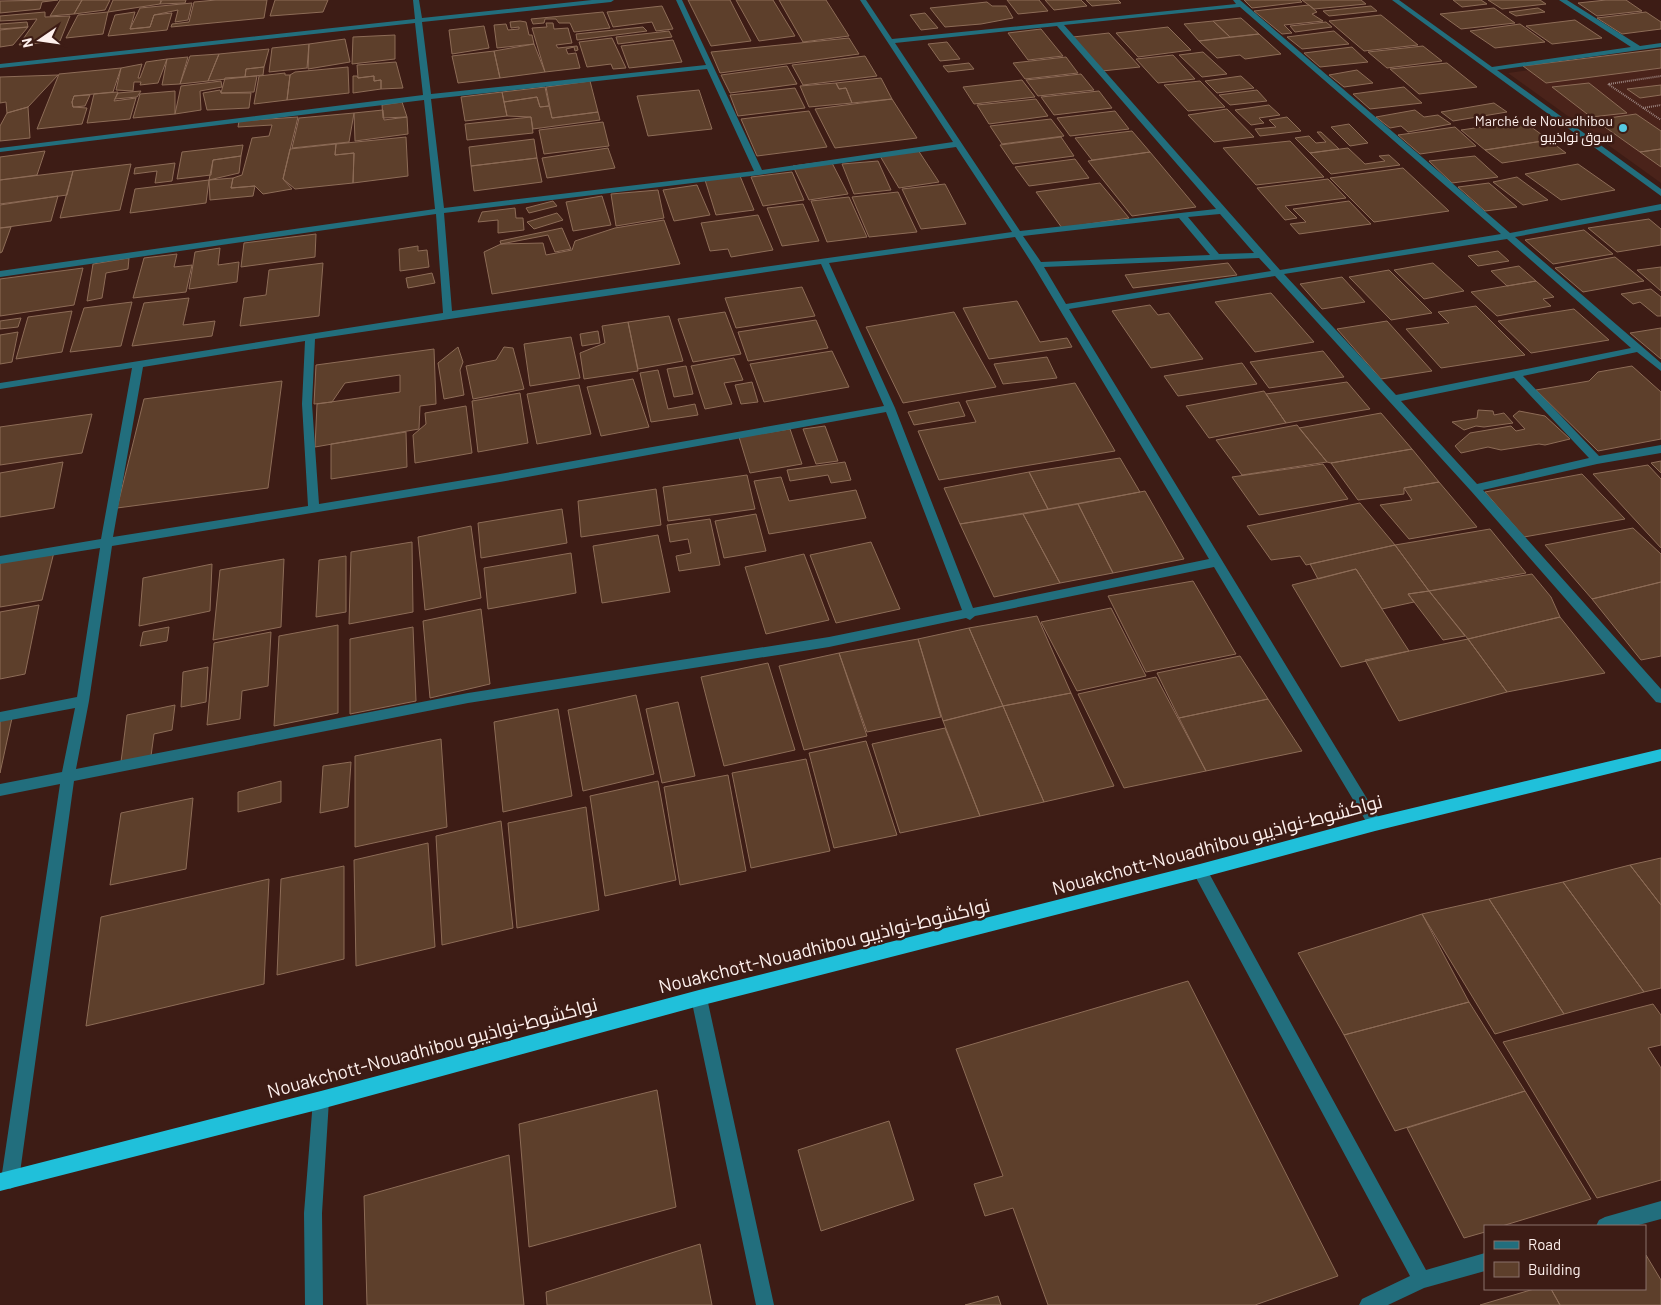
<svg xmlns="http://www.w3.org/2000/svg" width="1661" height="1305" font-family="Barlow,Cairo,sans-serif">
	<style>
		.built { fill: #4a231a }
		.building { fill: #5d3f2b; stroke: #8d6c57 }
		.lines { fill: none; stroke-linecap: round; stroke-linejoin: round }
		.path { stroke: #9d8681; stroke-width: 2; stroke-dasharray: 1 1; stroke-linecap: butt }
		.minor { fill: #226e7d; fill-rule: evenodd }
		.trunk { fill: #20c0da; fill-rule: evenodd }
		.poi-dot { fill: #56c9e1; stroke: #3d1c15; stroke-width: 2 }
		.labels { text-anchor: middle; dominant-baseline: central; stroke-width: 5; stroke-linejoin: round; paint-order: stroke }
		.far-poi-label { font-size: 14px; fill: #fef0ed; stroke: #3d1c15; text-anchor: end }
		.near-street-label { font-size: 19px; fill: #fef0ed; stroke: #3d1c15 }
	</style>
	<rect width="100%" height="100%" fill="#3d1c15"/>
	<path class="built" d="M1661 51V183L1508 73Z"/>
	<path class="building" d="M58 0 42 2 40 9 0 13V1Z
		M60 0H82L74 14 50 16Z
		M82 0H110L105 10 74 14Z
		M113 0H161L160 4 108 12Z
		M162 0H186L185 3 160 4Z
		M216 0H267L264 18 171 27 172 24 189 22 194 2Z
		M275 0H328L323 12 270 16Z
		M688 0H730L751 41 711 46Z
		M736 0H773L795 36 759 41Z
		M779 0H826L849 36 803 42Z
		M1007 0H1039L1048 11 1018 14Z
		M1045 0H1081L1087 6 1054 10Z
		M1086 0H1118L1121 3 1092 6Z
		M1244 0H1300L1302 2 1252 8Z
		M1302 0H1361L1366 4 1314 9Z
		M1453 0H1481L1487 4 1462 7Z
		M1488 0H1540L1546 4 1502 9Z
		M1606 0H1626L1642 11 1597 16 1578 3Z
		M987 2 992 6H1006L1013 18 981 24 945 27 930 8Z
		M192 3 188 20 175 22 178 10 154 15 150 27 130 29 140 8Z
		M1309 5 1317 12 1312 14 1323 21 1284 25 1292 33 1282 34 1254 11Z
		M662 6 673 29 656 31 652 22 613 27 607 12Z
		M1371 6 1377 11 1329 16 1323 11Z
		M1494 8 1515 23 1461 29 1440 14Z
		M1538 8 1545 12 1516 16 1509 12Z
		M45 12V17L70 16 60 41 19 45 37 19 0 21V16Z
		M108 12 103 34 66 38 78 15Z
		M135 12 130 29 150 27 154 15 172 13 167 30 108 36 115 15Z
		M603 12 610 28 574 32 570 23H559L556 19H545L544 23 533 24 531 19Z
		M1646 12 1661 22V29L1622 34 1597 18Z
		M925 13 938 28 921 30 910 15Z
		M1381 15 1418 45 1364 51 1329 21Z
		M1241 18 1259 34 1230 37 1213 21Z
		M1575 20 1602 38 1552 44 1526 26Z
		M520 21 526 22 529 35H532L534 44 497 48 494 25 506 24 508 30 519 29V27L511 28 510 22Z
		M1213 21 1230 37 1199 41 1184 24Z
		M27 22 28 27 0 29V24Z
		M1326 22 1332 27 1295 32 1290 26Z
		M546 23H553L554 29 568 28 572 43 556 45 558 48 577 46 578 50 575 51 574 47 566 49 568 54 576 53 580 68 545 72 532 28 547 27Z
		M1520 24 1545 42 1495 48 1470 31Z
		M484 26 489 48 452 54 449 30Z
		M28 27 13 45 0 47V30Z
		M643 27 647 31 577 40 576 34Z
		M1168 27 1191 50 1138 57 1116 33Z
		M1041 29 1063 56 1028 60 1008 33Z
		M669 31 672 37 618 44 616 37Z
		M1334 31 1349 44 1302 49 1287 37Z
		M1109 33 1140 67 1102 71 1073 37Z
		M1259 34 1281 54 1245 59 1240 55 1217 58 1199 41Z
		M395 35V59L352 64 353 37Z
		M612 38 626 68 613 69 611 64 587 67 579 42Z
		M849 38 859 54 720 73 711 52Z
		M345 39 350 62 308 69 309 44Z
		M673 40 682 62 629 68 621 46Z
		M947 42 960 59 940 61 928 44Z
		M309 44 307 68 269 72 272 48Z
		M534 44 545 72 500 78 494 51Z
		M1423 46 1442 61 1387 68 1368 52Z
		M1352 47 1368 62 1320 67 1304 53Z
		M269 49 264 67 246 69 245 77 208 81 219 54Z
		M1661 49V68L1546 83 1523 66Z
		M494 51 500 78 458 83 452 56Z
		M1203 52 1227 74 1202 77 1179 55Z
		M219 54 208 81 180 84 190 56Z
		M1173 55 1195 79 1158 83 1136 59Z
		M865 56 877 76 803 85 792 65Z
		M188 57 180 84 162 85 167 59Z
		M1066 57 1078 73 1025 79 1013 63Z
		M167 59 158 83 140 85 141 82H134L133 91 116 90 121 68 142 64 138 78H140L146 62Z
		M396 62 403 88 381 89V80L374 81V76L358 78 357 65Z
		M969 63 974 69 948 72 943 66Z
		M1447 63 1477 87 1419 94 1390 69Z
		M787 66 797 84 730 93 721 75Z
		M264 67 263 75 245 77 246 69Z
		M348 67 349 93 287 100 290 75 295 72Z
		M121 68 113 92 74 96 72 102 73 107 87 108 82 124 37 129 59 74Z
		M1357 70 1373 83 1344 87 1329 75Z
		M285 73V75H290L287 100 254 104 259 76Z
		M1081 74 1094 90 1038 96 1026 80Z
		M58 75 28 107 7 113 6 102 0 103V77Z
		M257 76 254 92 221 93 225 78Z
		M353 76H357L358 78 374 76V81L381 80V89L353 93Z
		M1241 76 1254 88 1217 93 1205 81Z
		M881 78 892 99 852 103 846 88 839 89 836 83Z
		M1022 80 1035 97 974 104 963 87Z
		M221 81 222 87 200 91 201 110 175 114 181 86Z
		M590 81 598 112 552 118 546 87Z
		M1200 81 1225 107 1188 111 1164 85Z
		M836 83 839 89 846 88 852 103 809 107 800 86Z
		M1589 83 1627 113 1591 117 1552 87Z
		M1661 85V95L1640 98 1627 89Z
		M545 87 549 106 540 107 537 97 504 102 502 92Z
		M1404 87 1422 103 1370 109 1353 94Z
		M795 88 805 108 738 116 730 95Z
		M220 90 221 93H251L249 108 207 110 203 93Z
		M699 90 712 129 648 136 637 96Z
		M1257 90 1267 101 1230 105 1219 95Z
		M141 91 137 97 115 99 118 93Z
		M175 91V114L133 118 140 94Z
		M1099 91 1112 108 1054 115 1041 97Z
		M118 92 114 101 136 98 130 119 87 123 94 94Z
		M502 92 507 116 465 121 461 97Z
		M90 95 85 106 73 107 72 102 74 96Z
		M537 97 540 107 549 106 552 118 598 112 600 120 533 129 531 117 507 116 504 102Z
		M892 99 917 138 835 148 815 109Z
		M1036 99 1048 116 989 124 977 105Z
		M402 102 407 117 383 118 382 105Z
		M1494 103 1507 112 1453 121 1441 112Z
		M1269 105 1280 115 1259 118 1264 123 1251 125 1235 110Z
		M28 107 30 138 0 141V126L7 113Z
		M1227 109 1254 137 1214 142 1188 115Z
		M383 110 384 120 407 117 408 134 355 141 354 113Z
		M1415 110 1424 117 1438 115 1451 124 1408 132 1401 126 1390 128 1376 117Z
		M809 111 827 147 757 156 741 119Z
		M1115 111 1129 129 1070 136 1057 118Z
		M354 113 349 142 292 148 299 118Z
		M1636 114 1661 131V149L1640 152 1595 120Z
		M298 117 283 179 292 189 263 194 255 186 231 188 233 178 242 175 252 138 269 136 272 125 238 127 239 121Z
		M531 117 533 133 467 140 465 124Z
		M1287 117 1301 131 1260 136 1255 129 1276 127 1269 120Z
		M1051 119 1064 136 1002 144 990 126Z
		M1523 121 1549 140 1485 150 1461 130Z
		M603 122 609 146 544 154 539 130Z
		M1349 124 1368 143 1350 146 1331 127Z
		M1455 127 1476 146 1420 154 1398 135Z
		M1132 131 1150 152 1092 160 1075 138Z
		M1317 132H1321L1339 149 1310 153 1295 138 1309 136 1316 143 1326 142Z
		M406 137 408 176 353 183 354 153 335 155 336 144Z
		M1061 137 1074 156 1013 164 1000 145Z
		M534 139 537 158 471 166 469 147Z
		M1549 140 1566 153 1502 163 1485 150Z
		M1290 141 1324 177 1256 185 1223 148Z
		M336 144 335 155 354 153 353 183 295 189 283 179 290 149Z
		M243 145 241 156 213 160 211 175 177 179 182 152Z
		M608 148 615 168 547 178 542 158Z
		M1348 148 1365 164 1385 161 1379 156 1389 155 1400 165 1331 174 1310 153Z
		M1661 149V167L1640 152Z
		M918 150 939 182 899 188 880 156Z
		M45 151 37 175 0 180V157Z
		M1150 152 1196 207 1132 216 1088 161Z
		M241 156 239 173 209 180 213 160Z
		M1475 156 1498 177 1452 183 1429 161Z
		M537 158 542 182 474 191 471 166Z
		M1075 159 1089 178 1029 186 1015 167Z
		M831 161 848 194 809 200 793 166Z
		M878 161 891 190 854 194 842 164Z
		M175 163 172 181 155 183 157 171 134 174 135 168Z
		M131 164 120 210 60 218 73 171Z
		M1578 164 1615 190 1561 200 1525 174Z
		M1403 168 1449 211 1374 222 1330 178Z
		M73 171 67 195 0 204V180Z
		M792 172 804 200 763 206 751 177Z
		M740 176 754 210 716 215 705 180Z
		M1517 177 1548 200 1523 205 1493 182Z
		M233 178 231 188 255 186 253 196 210 200 209 180Z
		M1328 179 1346 198 1285 206 1297 218 1285 220 1257 188Z
		M209 180 206 203 130 213 135 189Z
		M1100 183 1129 218 1062 228 1036 192Z
		M1489 183 1517 207 1485 211 1458 187Z
		M945 184 966 224 921 229 902 189Z
		M697 185 710 215 674 221 663 190Z
		M658 190 664 218 616 226 611 194Z
		M898 192 917 232 869 237 852 197Z
		M58 196 51 221 0 228V205Z
		M602 196 611 225 573 231 566 202Z
		M849 197 867 237 827 242 811 201Z
		M553 201 557 206 529 213 526 208Z
		M1349 201 1371 224 1299 234 1290 224 1306 222 1293 209Z
		M803 204 819 241 782 246 767 208Z
		M515 208 516 218H523L524 230 498 233V220L478 222 482 212Z
		M557 213 563 220 534 229 527 222Z
		M758 215 773 250 731 257 728 249 710 251 701 223Z
		M1649 219 1661 229V245L1617 252 1588 228Z
		M664 220 680 264 492 294 484 252 501 244 543 243 546 255 572 250 575 241 615 228Z
		M11 227 2 252 0 253V228Z
		M562 228 571 249 555 252 548 235 501 244 500 241Z
		M1584 230 1613 254 1553 264 1525 240Z
		M316 234 315 257 241 267 244 243Z
		M418 246V251L427 250 429 267 400 271 399 249Z
		M220 248 218 265 239 262 237 282 189 289 195 252Z
		M1498 251 1509 261 1478 266 1468 256Z
		M177 254 174 267 192 265 186 292 133 298 144 258Z
		M1615 257 1644 281 1583 292 1555 268Z
		M129 258 128 269 106 273 102 298 87 301 93 264Z
		M323 263 319 316 240 326 244 298 266 295 269 270Z
		M1228 263 1237 275 1133 288 1125 275Z
		M1433 263 1464 291 1424 299 1394 270Z
		M1519 266 1536 281 1507 286 1491 271Z
		M1661 267V291L1637 270Z
		M83 268 74 305 0 316V279Z
		M1389 270 1432 313 1391 320 1349 277Z
		M432 273 435 283 408 288 406 278Z
		M1342 277 1365 302 1322 309 1300 284Z
		M1536 281 1554 297 1543 299 1551 306 1497 316 1471 292Z
		M802 287 815 316 736 328 725 298Z
		M1651 289 1661 297V316H1657L1640 302 1633 304 1621 294Z
		M1271 293 1314 342 1255 352 1215 302Z
		M189 298 183 325 215 321 212 336 132 346 144 303Z
		M1017 301 1040 342 1067 338 1072 347 989 359 963 308Z
		M132 302 121 346 70 352 84 308Z
		M1150 305 1158 315 1169 313 1203 359 1151 368 1112 311Z
		M1476 306 1525 355 1441 368 1406 329 1449 323 1438 312Z
		M1574 309 1609 340 1531 353 1498 321Z
		M72 311 62 352 16 359 28 317Z
		M725 312 741 354 693 362 678 319Z
		M954 312 996 387 903 403 866 327Z
		M669 316 683 361 638 369 628 322Z
		M21 318 18 327 0 329V321Z
		M816 320 828 348 748 361 738 332Z
		M1387 321 1432 371 1381 379 1337 329Z
		M628 322 638 371 584 379 580 353 605 343 602 326Z
		M1661 328V359L1630 333Z
		M598 331 600 343 582 346 580 334Z
		M18 332 12 362 0 364V335Z
		M571 337 580 378 530 386 524 344Z
		M458 347 463 362 460 370 464 395 444 399 438 363Z
		M504 347 513 348 524 389 473 399 466 366 496 360Z
		M434 349 436 404 420 406 419 429 315 447 317 404 400 392V375L345 383 332 402 314 404 316 365Z
		M832 351 849 387 764 402 750 364Z
		M1323 351 1344 377 1269 388 1250 362Z
		M1047 357 1057 378 1003 384 994 364Z
		M734 358 743 380 724 383 732 404 705 409 691 366Z
		M1242 363 1257 384 1178 396 1164 376Z
		M686 366 693 394 674 397 667 369Z
		M1632 366 1661 392V439L1598 451 1536 390 1589 381 1598 372Z
		M658 370 668 409 695 404 698 415 651 422 640 373Z
		M633 379 649 427 601 436 587 387Z
		M282 381 268 488 117 508 144 399Z
		M752 382 758 402 741 404 735 385Z
		M1347 382 1370 409 1286 423 1266 394Z
		M1075 383 1115 451 939 480 918 431 976 422 966 401Z
		M579 385 591 434 537 444 527 394Z
		M1264 391 1286 423 1209 438 1186 406Z
		M520 393 528 443 478 452 472 401Z
		M959 402 965 416 914 425 908 412Z
		M466 406 472 453 415 463 413 435 426 424 425 413Z
		M1478 410 1493 411 1494 415 1504 413 1513 423 1484 427 1476 426 1464 430 1452 422 1477 418Z
		M1519 411 1545 416 1570 439 1545 445 1539 444 1501 450 1488 447 1461 453 1455 446 1470 433 1511 426 1516 431 1525 429 1513 416Z
		M1381 413 1412 449 1331 463 1327 462 1299 428Z
		M92 414 82 453 0 465V427Z
		M1297 425 1327 462 1242 475 1216 440Z
		M825 426 838 461 816 464 803 429Z
		M790 429 802 464 750 473 739 437Z
		M406 432 407 467 331 479V444Z
		M1412 449 1439 482 1404 488V494L1358 500 1331 463Z
		M1120 458 1140 492 1048 509 1029 472Z
		M1661 461V473L1651 463Z
		M63 462 54 508 0 517V473Z
		M845 462 851 480 831 483 828 475 790 481 787 470Z
		M1323 464 1348 499 1259 515 1232 477Z
		M1648 465 1661 479V548L1593 474Z
		M1029 472 1048 509 960 524 944 488Z
		M1582 474 1625 519 1524 537 1485 492Z
		M747 475 755 509 668 521 663 487Z
		M781 477 789 501 856 490 866 518 769 534 754 481Z
		M1439 482 1477 527 1409 539 1380 505 1412 500 1404 488Z
		M656 489 661 525 581 537 578 501Z
		M1145 491 1184 559 1113 573 1078 504Z
		M1360 503 1395 545 1306 565 1300 556 1271 560 1247 526Z
		M1078 504 1113 573 1060 583 1023 514Z
		M562 509 567 543 481 558 478 523Z
		M756 514 766 551 724 558 715 521Z
		M1023 514 1060 583 994 597 960 524Z
		M710 519 720 565 679 571 676 556 691 553 688 539 670 542 667 525Z
		M471 526 481 598 425 610 418 537Z
		M1633 528 1661 554V582L1592 599 1545 545Z
		M1490 529 1526 573 1429 591 1395 545Z
		M658 535 670 592 602 603 593 546Z
		M412 542 413 612 349 624 351 552Z
		M871 542 900 609 836 623 810 555Z
		M1395 545 1429 591 1408 594 1414 602 1382 609 1356 569 1318 579 1310 564Z
		M54 552 42 600 0 607V561Z
		M571 553 576 593 488 609 484 568Z
		M804 554 829 620 766 634 745 567Z
		M346 556V612L316 617 319 560Z
		M284 559 281 627 213 640 220 570Z
		M212 564 210 611 139 626 143 578Z
		M1356 569 1409 651 1341 667 1292 585Z
		M1532 574 1551 597 1560 617 1468 639 1429 591Z
		M1193 581 1236 654 1146 672 1108 596Z
		M1661 582V656L1641 660 1592 599Z
		M1429 591 1465 636 1443 640 1408 594Z
		M39 605 25 674 0 679V612Z
		M1111 608 1146 676 1077 691 1041 622Z
		M481 609 490 684 430 698 423 621Z
		M1037 616 1071 693 1003 706 969 628Z
		M1560 617 1605 673 1507 692 1468 639Z
		M338 625V713L274 726 279 636Z
		M169 627 167 641 140 646 143 632Z
		M413 627 416 701 350 714V639Z
		M969 628 1003 706 943 721 918 639Z
		M271 632 268 686 242 691 240 719 207 725 214 643Z
		M918 639 941 717 867 732 839 653Z
		M1468 639 1507 692 1399 721 1365 660Z
		M839 653 867 736 804 750 779 666Z
		M1240 656 1268 699 1179 718 1157 673Z
		M768 663 795 750 724 766 701 677Z
		M208 667 206 702 181 707 183 672Z
		M1156 677 1206 771 1124 788 1078 694Z
		M1071 693 1114 786 1044 802 1003 706Z
		M636 695 654 774 583 791 568 710Z
		M1268 699 1302 751 1206 771 1179 718Z
		M678 702 695 776 662 783 646 709Z
		M175 705 172 730 154 734 151 756 121 762 127 715Z
		M1003 706 1044 802 980 816 943 721Z
		M558 709 572 796 503 812 494 722Z
		M12 718 0 773V720Z
		M945 728 980 816 900 833 872 744Z
		M441 739 447 827 355 847V756Z
		M866 741 897 835 834 848 809 753Z
		M806 759 830 851 751 868 732 773Z
		M351 762 348 807 320 813 323 766Z
		M728 775 746 871 680 885 664 787Z
		M281 781V802L238 812V792Z
		M658 781 676 880 605 896 590 796Z
		M193 798 186 869 110 885 121 813Z
		M586 807 599 910 517 928 508 823Z
		M501 821 513 928 442 945 436 836Z
		M428 843 435 947 356 966 354 860Z
		M1661 858V905L1630 865Z
		M1630 865 1661 905V988L1644 992 1563 882Z
		M344 866V959L277 975 281 879Z
		M269 879 264 984 86 1026 101 917Z
		M1563 882 1644 992 1564 1014 1489 899Z
		M1489 899 1564 1014 1495 1034 1422 914Z
		M1422 914 1469 1002 1344 1035 1298 953Z
		M1188 981 1338 1276 1255 1305H1048L1013 1208 985 1216 974 1184 1003 1176 956 1049Z
		M1469 1002 1525 1091 1395 1131 1344 1035Z
		M1653 1004 1661 1015V1045L1648 1048 1661 1068V1180L1597 1198 1503 1042Z
		M657 1090 676 1207 529 1247 519 1124Z
		M1525 1091 1591 1199 1502 1226H1485V1232L1464 1238 1407 1128Z
		M889 1121 914 1200 821 1231 798 1150Z
		M509 1155 524 1305H367L364 1196Z
		M700 1244 712 1305H547L546 1292Z
		M1646 1255 1661 1280V1305H1560L1551 1289H1645Z
		M1534 1289H1551L1560 1305H1480Z
		M998 1296 1001 1305H965Z"/>
	<g class="lines">
		<path class="path" d="M1608 84 1661 120
			M1609 84 1661 76
			M1643 108 1661 105"/>
		<path class="minor" d="M413 0H419L422 18 592 0H614L611 2 422 22 431 94 706 65 676 0H682L762 170 953 142 860 0H866L892 39 1236 4 1233 0H1240L1510 233 1661 204V210L1515 237 1661 363V371L1637 352 1523 376 1599 456 1661 445V453L1597 464 1483 490 1661 689V703L1656 702 1471 491 1275 276 1069 309 1380 820 1382 824 1380 828 1375 830 1370 828 1214 567 975 616 970 620 966 618 829 647 468 703 74 781 19 1180 16 1186 10 1189 4 1186 1 1180 60 784 0 796V784L62 772 75 708 0 722V712L77 697 100 548 0 564V556L101 539 132 368 0 389V383L443 313 436 214 0 277V271L435 209 424 100 0 152V148L423 95 415 23 0 68V64L415 19ZM1240 7 1501 234 1280 270 1064 25ZM1057 26 1216 209 1020 231 895 43ZM707 69 754 171 444 208 431 99ZM956 147 1012 232 452 311 444 213 759 175ZM1220 214 1254 253 1219 254 1188 217ZM1179 218 1210 255 1041 262 1023 236ZM1015 237 1033 265 1209 559 973 608 895 408 829 263ZM1507 239 1631 348 1396 395 1284 274ZM1259 258 1271 271 1066 304 1044 267ZM821 264 884 406 500 474 319 504 312 404 315 339ZM305 341 302 404 308 506 113 537 143 367ZM1514 378 1589 458 1477 484 1401 401ZM886 412 962 610 829 637 468 693 76 769 89 701 112 546 500 482Z
			M1392 0H1399L1492 67 1631 47 1559 0H1567L1640 46 1661 43V47L1497 70 1661 189V196Z
			M1200 865 1205 866 1426 1270 1485 1253V1271L1424 1288 1388 1305H1359L1362 1299 1410 1276 1195 876 1193 871 1195 866Z
			M699 991 704 993 707 998 774 1305H756L691 998 694 993Z
			M321 1092 327 1094 329 1100 322 1213 323 1305H305L304 1213 313 1100 315 1094Z
			M1661 1201V1219L1635 1226H1596L1599 1220 1605 1217Z"/>
		<path class="trunk" d="M1661 749V761L1375 831 1200 878 699 1006 321 1109 0 1191V1173L321 1091 699 990 1200 864 1375 817Z"/>
	</g>
	<circle class="poi-dot" cx="1623" cy="128" r="5"/>
	<g class="labels">
		<g class="far-poi-label">
			<text x="1613" y="120">Marché de Nouadhibou<tspan x="1613" dy="16">سوق نواذيبو</tspan></text>
		</g>
		<g class="near-street-label">
			<text transform="translate(1217 844) rotate(-15)">Nouakchott-Nouadhibou نواكشوط-نواذيبو</text>
			<text transform="translate(824 945) rotate(-14)">Nouakchott-Nouadhibou نواكشوط-نواذيبو</text>
			<text transform="translate(432 1047) rotate(-15)">Nouakchott-Nouadhibou نواكشوط-نواذيبو</text>
		</g>
	</g>
	<rect x="1484" y="1225" width="162" height="65" fill="#3d1c15" stroke="#8a716b"/>
	<rect x="1494" y="1241" width="25" height="8" fill="#226e7d" stroke="#8a716b"/>
	<text x="1528" y="1250" font-size="15" fill="#fef0ed">Road</text>
	<rect x="1494" y="1262" width="25" height="15" fill="#5d3f2b" stroke="#8a716b"/>
	<text x="1528" y="1275" font-size="15" fill="#fef0ed">Building</text>
	<g transform="translate(40 40) rotate(257)" stroke="#3d1c15" stroke-width="4" paint-order="stroke">
	<path d="M0-4L9 19L0 12L-9 19Z" fill="#fef0ed"/>
	<text y="-8" font-size="14" font-weight="bold" text-anchor="middle" fill="#fef0ed">N</text>
	</g>
</svg>
